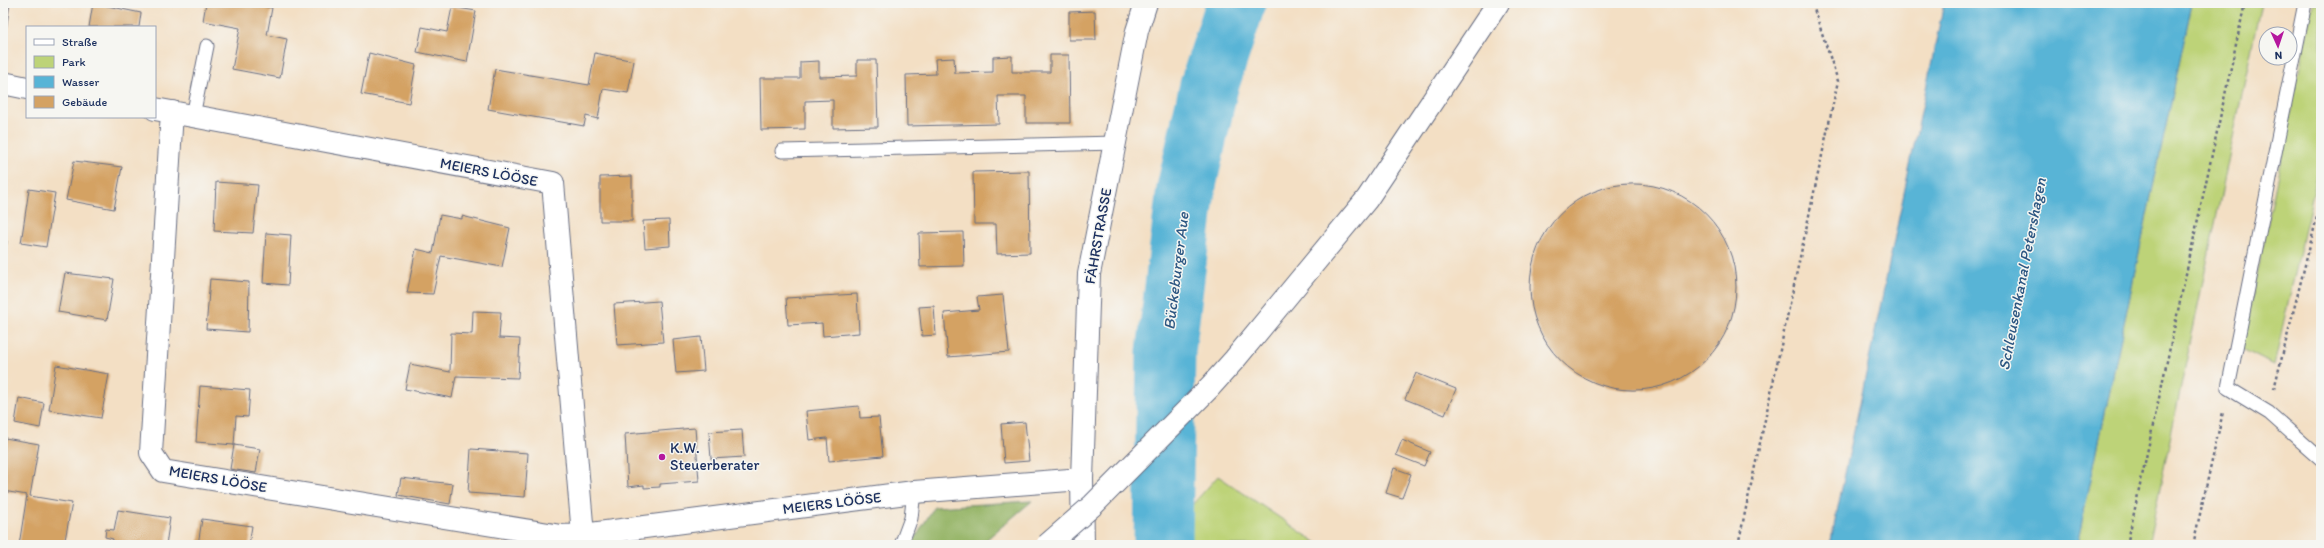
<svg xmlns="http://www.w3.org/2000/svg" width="2324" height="548" font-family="Itim,sans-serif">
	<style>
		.green { fill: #bdd378; stroke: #6c816b }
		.forest { fill: #96b568; stroke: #587263 }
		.water { fill: #58b4d6; stroke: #3a729a }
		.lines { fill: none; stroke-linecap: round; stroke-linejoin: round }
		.river { stroke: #58b4d6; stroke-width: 59 }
		.building { fill: #d4a263 }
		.lane-casing { stroke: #676d82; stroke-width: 15 }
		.street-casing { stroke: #676d82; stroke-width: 24 }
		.primary-casing { stroke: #676d82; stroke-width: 24 }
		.path { stroke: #676d82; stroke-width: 2.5; stroke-dasharray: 3 3; stroke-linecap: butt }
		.lane { stroke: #fff; stroke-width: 13 }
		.street { stroke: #fff; stroke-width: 22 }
		.primary { stroke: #fff; stroke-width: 22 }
		.primary-bridge-casing { stroke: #676d82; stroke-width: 24; stroke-linecap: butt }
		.primary-bridge { stroke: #fff; stroke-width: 22 }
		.poi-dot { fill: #b5179e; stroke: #f6f6f2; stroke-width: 1.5 }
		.labels { text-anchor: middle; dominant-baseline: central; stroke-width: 3; stroke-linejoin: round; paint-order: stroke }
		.street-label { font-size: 15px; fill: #1b2f5e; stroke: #f6f6f2 }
		.poi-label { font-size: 15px; fill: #1b2f5e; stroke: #f6f6f2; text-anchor: start }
		.water-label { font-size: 16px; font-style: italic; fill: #2d5782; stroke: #f6f6f2 }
	</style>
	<rect width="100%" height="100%" fill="#f6f6f2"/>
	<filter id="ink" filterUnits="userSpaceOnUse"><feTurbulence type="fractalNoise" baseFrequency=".025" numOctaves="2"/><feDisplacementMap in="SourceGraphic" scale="8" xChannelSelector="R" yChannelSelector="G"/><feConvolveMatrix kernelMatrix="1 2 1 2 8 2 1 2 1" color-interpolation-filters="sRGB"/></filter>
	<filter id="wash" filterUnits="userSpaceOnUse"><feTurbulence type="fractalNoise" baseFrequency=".012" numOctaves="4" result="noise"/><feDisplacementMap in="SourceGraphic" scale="16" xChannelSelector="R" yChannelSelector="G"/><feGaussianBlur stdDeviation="0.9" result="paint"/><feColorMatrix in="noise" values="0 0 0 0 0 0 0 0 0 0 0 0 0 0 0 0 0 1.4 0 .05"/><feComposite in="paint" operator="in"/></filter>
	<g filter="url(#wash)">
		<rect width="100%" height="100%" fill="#f3dfc4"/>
		<path class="green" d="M2192 3H2261L2148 545H2077Z
			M2313 3H2321V159L2274 365 2242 349Z
			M1218 476 1320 545H1176L1175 524Z"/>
		<path class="forest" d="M1032 501 980 545H911L934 507Z"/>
		<path class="water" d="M1944 3H2192L2077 545H1830Z"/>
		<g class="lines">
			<path class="river" d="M1163 545 1166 352 1186 189 1209 86 1236 3"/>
		</g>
		<g id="blocks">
			<path class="building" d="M3 3H10L6 31 3 30Z
				M93 3 141 13 139 27H89Z
				M206 3H245L272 8 267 35 287 39 280 78 232 69 240 28 203 21Z
				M452 7 476 11 467 62 417 52 422 27 447 32Z
				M1095 11 1096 40H1069V12Z
				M369 53 416 65 409 103 361 94Z
				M595 53 634 61 628 93 603 89 598 119 586 116 584 126 488 109 495 69 589 85Z
				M1050 55H1069L1070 123H1026V96H998L999 124 907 126 906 75 936 74 935 59 954 58 955 73 993 72V57L1012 56V72H1050Z
				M857 60H876L878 127 833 128V100L805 101V129L761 130 760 78H800V62L819 61V77L857 76Z
				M74 161 122 167 114 209 66 200Z
				M1029 171 1030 253 997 254 996 224H974L973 172Z
				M632 176V221H600V177Z
				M216 182 258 185 253 233 214 231Z
				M1530 287a103 103 0 1 1 206 0a103 103 0 1 1-206 0Z
				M29 189 55 193 46 247 21 243Z
				M440 215 462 219V216L510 228 502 267 441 256 433 294 407 293 416 249 433 253Z
				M669 220 670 246 645 248 643 221Z
				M963 232 964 266 920 267 919 233Z
				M266 233 291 235 288 285 263 283Z
				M3 241H7L5 256H3Z
				M65 273 114 279 107 320 58 312Z
				M210 279 249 282 248 332 206 329Z
				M857 294 859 333 823 336 822 323 788 325 786 298Z
				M1003 295 1009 352 948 357 944 313 979 310 977 297Z
				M659 301 663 342 617 345 614 304Z
				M934 306 936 335 922 336 919 307Z
				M473 311 501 312 499 338 520 339 518 378 456 376 452 398 405 389 410 364 450 372 451 333 472 334Z
				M701 337 704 371 676 373 673 340Z
				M56 365 109 374 101 418 49 410Z
				M1416 373 1456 389 1445 415 1405 399Z
				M200 386 250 390 248 417 236 416 234 445 196 442Z
				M19 398 44 403 40 428 15 423Z
				M859 406 860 418 879 417 883 456 829 461 827 438 809 440 806 411Z
				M1025 422 1029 461 1004 463 1001 424Z
				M695 428 699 481 660 484V487L644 488V485L628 487 625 434Z
				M742 430 744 457 711 459 709 432Z
				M5 438 39 444 30 496 72 503 64 545H19L27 495 3 491V452Z
				M1402 440 1430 452 1424 466 1396 455Z
				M234 445 260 449 256 473 230 469Z
				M471 449 528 453 525 497 468 493Z
				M1394 468 1411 474 1402 498 1386 493Z
				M401 478 453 484 450 504 398 495Z
				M118 510 170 518 166 545H112L113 539 105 537 106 529 114 530Z
				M202 519 252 526 249 545H198Z"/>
		</g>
	</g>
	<g filter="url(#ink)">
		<use href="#blocks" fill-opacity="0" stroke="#676d82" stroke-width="1"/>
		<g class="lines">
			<g class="lane-casing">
				<path id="lane" d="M2305 3 2228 388 2269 413 2321 459
					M193 116 207 46
					M782 151 1116 143
					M901 545 911 518 914 492"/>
			</g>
			<g class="street-casing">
				<path id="street" d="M3 83 27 88
					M155 109 553 183 583 535
					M172 112 151 453 163 471 561 536 583 535 914 492 1082 479
					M1083 545 1082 479 1089 274 1137 31 1146 3"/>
			</g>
			<g class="primary-casing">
				<path id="primary" d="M1209 388 1235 359 1367 199 1498 3"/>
			</g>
			<path class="path" d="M2274 389 2321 201
				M1738 545 1838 81 1812 3
				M2127 545 2245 3
				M2193 545 2223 412"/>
			<use href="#lane" class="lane"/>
			<use href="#street" class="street"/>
			<use href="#primary" class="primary"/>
			<g class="primary-bridge-casing">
				<path id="primary-bridge" d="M1047 545 1093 505 1209 388"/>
			</g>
			<use href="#primary-bridge" class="primary-bridge"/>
		</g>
	</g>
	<circle class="poi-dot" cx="662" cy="457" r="4"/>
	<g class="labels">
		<g class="street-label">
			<text transform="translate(489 172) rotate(11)">MEIERS LÖÖSE</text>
			<text transform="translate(1098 236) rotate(-80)">FÄHRSTRASSE</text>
			<text transform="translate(218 479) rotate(10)">MEIERS LÖÖSE</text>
			<text transform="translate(832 503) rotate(-7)">MEIERS LÖÖSE</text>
		</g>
		<g class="poi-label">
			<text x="670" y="448">K.W.<tspan x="670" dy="17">Steuerberater</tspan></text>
		</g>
		<g class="water-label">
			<text transform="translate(1176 271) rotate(-83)">Bückeburger Aue</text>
			<text transform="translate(2022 274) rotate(-79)">Schleusenkanal Petershagen</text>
		</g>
	</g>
	<rect width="2324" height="548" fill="none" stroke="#f6f6f2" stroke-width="16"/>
	<rect x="26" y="26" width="130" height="92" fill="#f6f6f2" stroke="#9ea6b7"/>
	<rect x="34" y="39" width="20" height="6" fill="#ffffff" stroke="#9ea6b7"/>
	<text x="62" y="46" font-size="12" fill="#1b2f5e">Straße</text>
	<rect x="34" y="56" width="20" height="12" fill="#bdd378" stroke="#9ea6b7"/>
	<text x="62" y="66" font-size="12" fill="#1b2f5e">Park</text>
	<rect x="34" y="76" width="20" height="12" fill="#58b4d6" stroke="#9ea6b7"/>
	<text x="62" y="86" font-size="12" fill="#1b2f5e">Wasser</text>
	<rect x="34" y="96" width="20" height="12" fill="#d4a263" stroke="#9ea6b7"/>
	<text x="62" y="106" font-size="12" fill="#1b2f5e">Gebäude</text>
	<g transform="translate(2278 46) rotate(177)"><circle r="19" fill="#f6f6f2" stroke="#9ea6b7"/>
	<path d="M0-3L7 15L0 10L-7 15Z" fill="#b5179e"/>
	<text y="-6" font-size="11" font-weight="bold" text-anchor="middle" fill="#1b2f5e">N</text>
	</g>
</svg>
